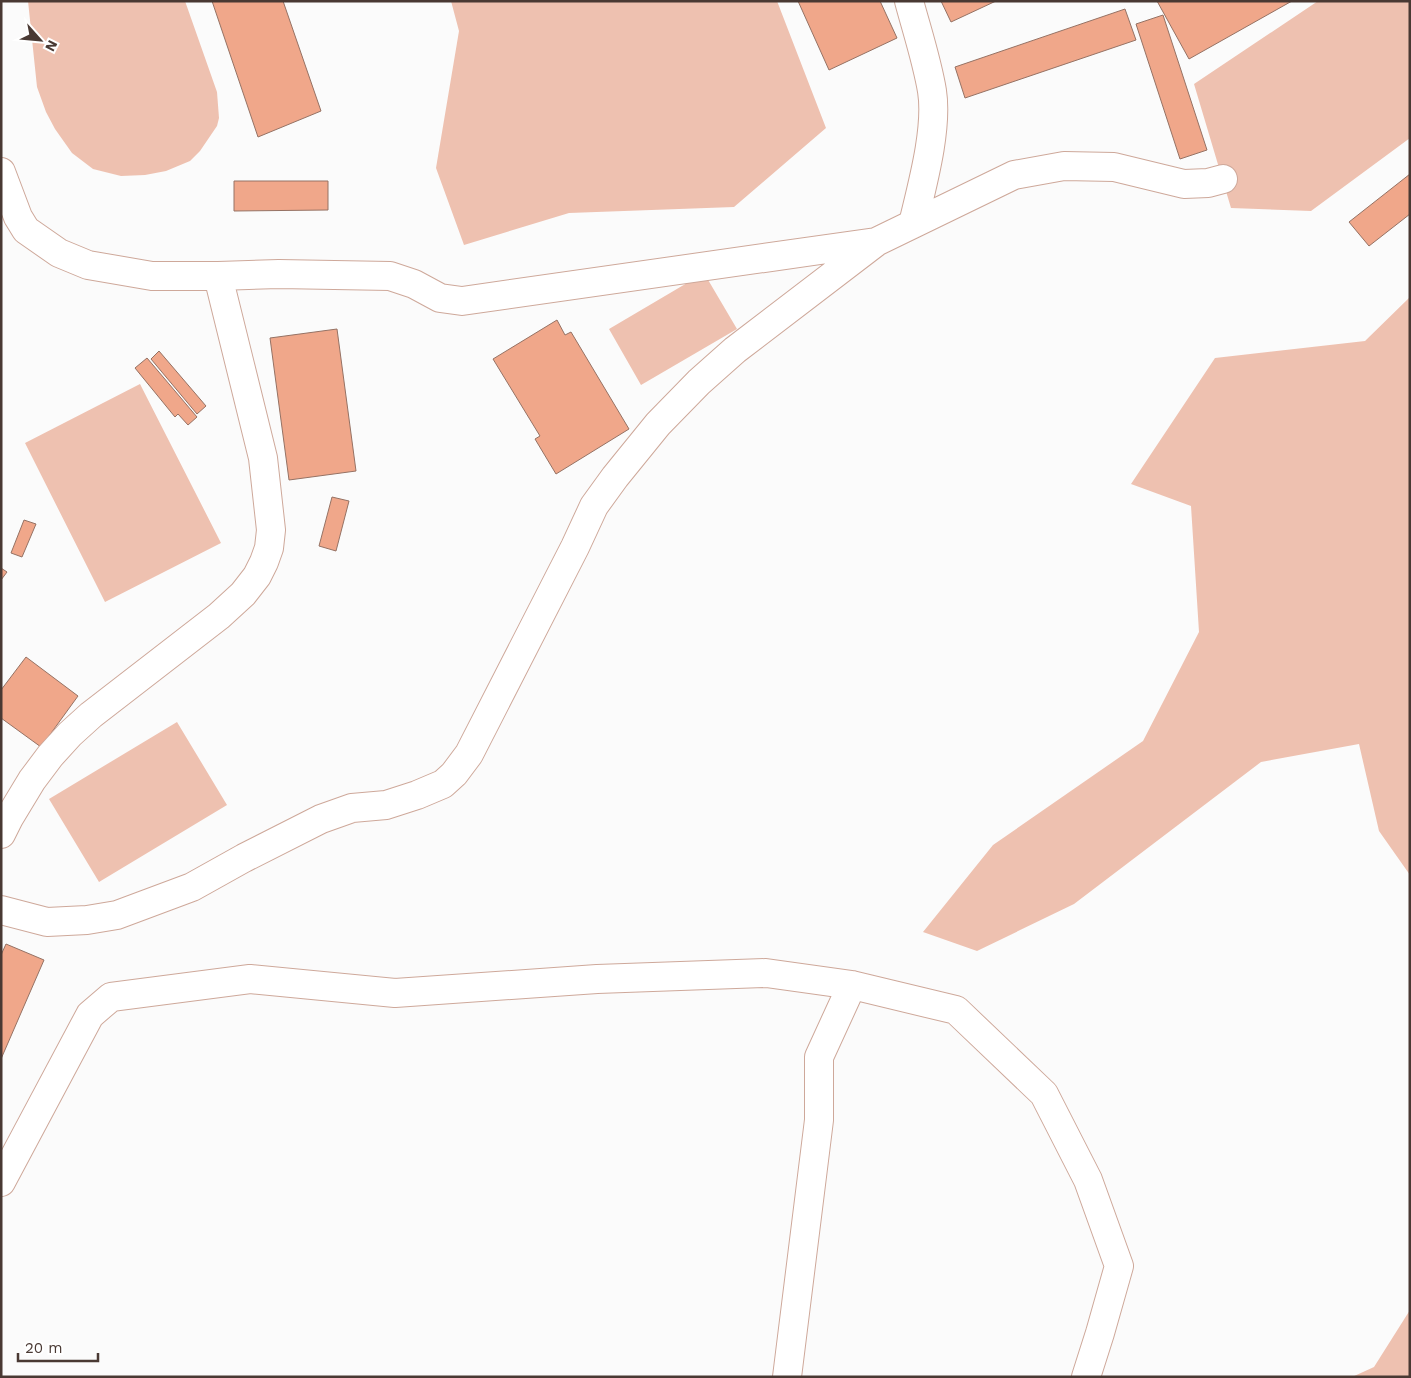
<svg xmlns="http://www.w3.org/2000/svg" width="1411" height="1378" font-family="'Work Sans',sans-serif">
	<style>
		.green { fill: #eec1b0 }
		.building { fill: #f0a78a; stroke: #957264 }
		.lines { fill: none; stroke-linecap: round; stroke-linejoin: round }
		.minor-casing { stroke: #cea89a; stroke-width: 30 }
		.minor { stroke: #fff; stroke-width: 28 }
	</style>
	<rect width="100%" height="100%" fill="#fbfbfb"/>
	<path class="green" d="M28 1H185L217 92 219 118 217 126 200 151 190 161 166 171 145 175 121 176 93 169 72 153 55 129 46 112 37 87Z
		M451 1H777L826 128 734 207 569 213 464 245 436 168 459 31Z
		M1318 1H1410V138L1311 211 1231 208 1194 84Z
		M704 273 737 329 641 385 609 329Z
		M1410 297V875L1379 831 1359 744 1261 762 1074 904 977 951 923 932 993 845 1143 741 1199 632 1191 506 1131 484 1215 358 1365 341Z
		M140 384 221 543 105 602 25 443Z
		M177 722 227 805 99 882 49 799Z
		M1410 1310V1377H1352L1374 1367Z"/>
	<path class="building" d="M212 1H283L321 111 258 137Z
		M798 1H880L897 38 829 70Z
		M941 1H996L951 22Z
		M1157 1H1292L1189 59Z
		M1125 9 1136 40 965 98 955 67Z
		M1163 15 1207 150 1180 159 1136 24Z
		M1410 174V214L1369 246 1349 222Z
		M234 181H328V210L234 211Z
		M557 320 565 335 571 332 629 429 556 474 535 439 540 436 493 359Z
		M337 329 356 471 289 480 270 338Z
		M159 351 206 406 197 414 151 359Z
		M147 358 197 417 188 425 178 414 175 417 135 368Z
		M332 497 349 501 336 551 319 546Z
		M24 520 36 524 22 557 11 553Z
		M1 568 7 572 1 580Z
		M26 657 78 696 41 747 1 718V690Z
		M6 944 44 960 1 1059V955Z"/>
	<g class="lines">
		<g class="minor-casing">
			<path id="minor" d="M909 1C917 31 927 61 932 91 938 129 922 186 913 224
				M1 172 18 217 26 230 59 253 88 265 152 276H218L279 274 390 276 414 284 440 298 462 301 876 242 1014 175 1064 166 1114 167 1184 184 1208 183 1223 179
				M1 834 9 818 32 780 50 756 70 734 91 715 219 616 243 594 257 576 264 562 269 548 271 530 263 458 218 276
				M1 910 47 922 87 920 117 915 192 887 244 858 321 819 352 808 386 805 417 795 443 784 454 774 469 754 575 547 594 506 615 477 658 424 699 382 735 350 875 243
				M1 1182 90 1015 111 997 250 979 395 993 597 979 766 973 852 985 956 1010 1044 1094 1088 1180 1119 1266 1100 1333 1086 1377
				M787 1377 819 1120V1057L852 985"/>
		</g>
		<use href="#minor" class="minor"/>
	</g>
	<rect width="1411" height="1378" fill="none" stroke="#493933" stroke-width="5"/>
	<g transform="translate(40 40) rotate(117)" stroke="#ffffff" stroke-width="4" paint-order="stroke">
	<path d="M0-4L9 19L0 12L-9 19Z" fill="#493933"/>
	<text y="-8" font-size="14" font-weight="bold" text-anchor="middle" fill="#493933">N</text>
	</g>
	<path d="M18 1353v8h80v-8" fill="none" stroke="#493933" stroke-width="2.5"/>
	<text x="25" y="1353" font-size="15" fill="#493933" stroke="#ffffff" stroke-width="4" paint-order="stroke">20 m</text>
</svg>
